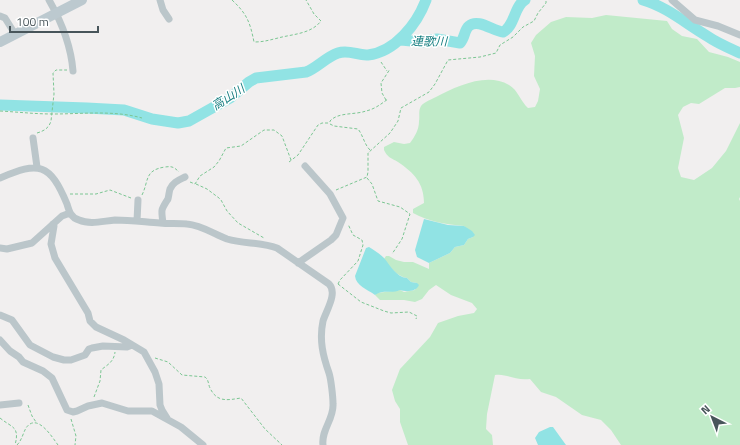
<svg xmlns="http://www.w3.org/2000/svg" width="740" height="445" font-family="'Titillium Web','Noto Sans JP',sans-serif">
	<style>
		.green { fill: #c1ebc9 }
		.water { fill: #91e3e4 }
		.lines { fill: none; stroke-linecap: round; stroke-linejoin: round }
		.river { stroke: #91e3e4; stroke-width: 11 }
		.path { stroke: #7cc693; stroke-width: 1; stroke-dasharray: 3 2; stroke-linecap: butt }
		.street { stroke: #bbc6ca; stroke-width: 7 }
		.secondary { stroke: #bcc9cf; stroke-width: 10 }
		.labels { text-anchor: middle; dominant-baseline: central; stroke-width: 3; stroke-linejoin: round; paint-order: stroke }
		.water-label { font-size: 12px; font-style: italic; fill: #177f81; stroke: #fff }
	</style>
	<rect width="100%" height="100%" fill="#f1efef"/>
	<path class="green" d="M606 15 667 21 672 29 682 36 697 39 709 52 728 57 740 62V87L735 88H725L699 104 691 103 683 107 678 115 684 138 678 168 681 177 694 180 712 168 726 151 740 123V197L739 199 740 201V445H621L611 430 601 420 582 415 556 397 541 392 530 379C515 381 506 373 495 375L487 414 486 429 492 435 493 445H408L400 422V409L395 401 392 390 400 369 430 337 438 323 458 316 474 313 477 309 472 303 451 295 436 285 429 290 422 299 415 302 404 300H380L375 295 377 293 400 290 404 292 415 290 417 283 411 282 407 278C398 277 388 266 384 259L386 256H389L396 260 404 262H413L429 269V263L450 253 455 247 464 245 468 239 473 237 464 226C446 224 429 222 413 213V209L424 203C424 183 414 173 398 162 391 158 387 157 384 150V147L394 142 404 144 410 143C415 136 419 130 419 121 420 116 418 111 421 106 424 102 432 99 436 97 457 86 487 72 509 85 518 90 521 102 528 108L535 107 538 101 540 89 534 76 535 56 531 43 536 35 551 22 566 17 592 18Z"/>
	<path class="water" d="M424 219 448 225 464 226 472 231 475 235 473 237 468 239 464 245 455 247 450 253 429 263 417 257 415 250Z
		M369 247C374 250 380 254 384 258 390 265 396 277 407 278L411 282 417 283 419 285C416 292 406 292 400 290 392 294 383 289 375 295 367 289 356 286 355 276L366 248Z
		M550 427H553L566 445H538L535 438 539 432Z"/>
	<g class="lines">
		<path class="river" d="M643 0C667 7 685 23 707 36 717 43 729 48 740 53
			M401 40 422 42 437 39 460 43C465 38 464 30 469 26 478 18 493 31 503 32 515 26 514 6 525 0
			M0 105 87 108 124 110 152 119 178 123 189 121 230 98 249 82 256 78 306 72C317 68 326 57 338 53 349 49 358 56 368 55 395 52 417 24 426 0"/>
		<path class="path" d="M232 0C247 14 250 22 254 42 263 42 270 40 278 38 293 34 311 34 321 21L314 14 306 0
			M381 62 387 71
			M386 100 382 93 381 83 390 69
			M0 111C18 112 35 114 53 114 83 114 113 110 142 118
			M37 133C44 131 49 128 51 121L54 94 53 73 56 70H67
			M370 150C364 144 363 135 358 129L334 126 330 124V121C338 112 355 115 366 111 375 109 381 104 388 99
			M289 162 298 155 318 125 322 123H330
			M367 178 372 184 378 201 400 207 410 214 402 239 392 254
			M190 182 195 184 200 176 214 167 219 161 226 148 241 146 264 130H274L282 136 291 160
			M196 184 207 189 219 198 221 200 227 211 238 223 264 238
			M336 190 367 177 368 172V153L390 133 398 121 401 108 429 92 435 84 448 60 480 57 496 53 500 45 513 37 523 27 534 21 538 13 546 3V0
			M70 194H96L110 190 131 198
			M142 195C149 181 144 170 165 167 172 166 174 167 179 172
			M338 284 361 302 384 311 391 313 409 312 417 316 416 319
			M338 284 340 280 358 261 363 245 362 240 353 235 348 224
			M155 358 168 362 182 375 205 377C209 380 208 384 210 388 217 403 228 400 241 398L265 429 282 445
			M94 397 100 381 101 370C107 365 114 362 115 352
			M28 405 32 416 36 422
			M0 418C12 428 20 426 15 445
			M71 419 76 436 75 445
			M17 445C22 440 23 433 26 428 37 412 52 437 58 445"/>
		<path class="street" d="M49 0C61 21 71 46 73 71
			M160 0 163 10 169 19
			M672 0 695 20 718 26 740 35
			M0 16 5 18 15 34
			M33 138 37 167
			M0 178C39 161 50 163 67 204 69 211 71 218 79 220 90 225 103 221 115 220 130 220 145 222 160 223 169 224 178 223 187 224 201 225 214 234 227 239 244 244 261 242 277 248L329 284C338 293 326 311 323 321 319 340 323 356 329 373 331 379 333 397 333 404 334 419 321 430 323 445
			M137 221 138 200
			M163 223C161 209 161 210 168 199 169 195 169 192 170 189 173 182 179 180 185 177
			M53 224 54 226 51 244 55 258 88 313 90 321 96 327 124 340 144 352 155 372 159 384 160 405 162 410 167 418
			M0 248 7 249 32 243 62 216 70 213
			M298 263 331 240 336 235 343 218 330 194 305 166
			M0 315 12 320 30 345 53 357 64 360H71L85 355 89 349 92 348 103 346 127 347 132 345
			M0 340 10 351 19 357 23 362 43 371 52 378 67 410 73 412 77 411 88 406 102 403 128 411H152L181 427 203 445
			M0 405 19 403"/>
		<path class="secondary" d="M0 42 82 0"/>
	</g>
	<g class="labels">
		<g class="water-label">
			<text transform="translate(429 41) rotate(1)">連歌川</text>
			<text transform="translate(228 97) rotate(-33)">高山川</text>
		</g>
	</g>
	<g transform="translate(712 417) rotate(318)" stroke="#ffffff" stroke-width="3" paint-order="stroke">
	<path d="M0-3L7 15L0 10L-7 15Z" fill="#48555a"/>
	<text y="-6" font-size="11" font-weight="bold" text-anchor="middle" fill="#48555a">N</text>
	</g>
	<path d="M10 26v6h88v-6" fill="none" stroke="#48555a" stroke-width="2"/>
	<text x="16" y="26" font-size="12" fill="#48555a" stroke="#ffffff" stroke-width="3" paint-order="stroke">100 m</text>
</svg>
